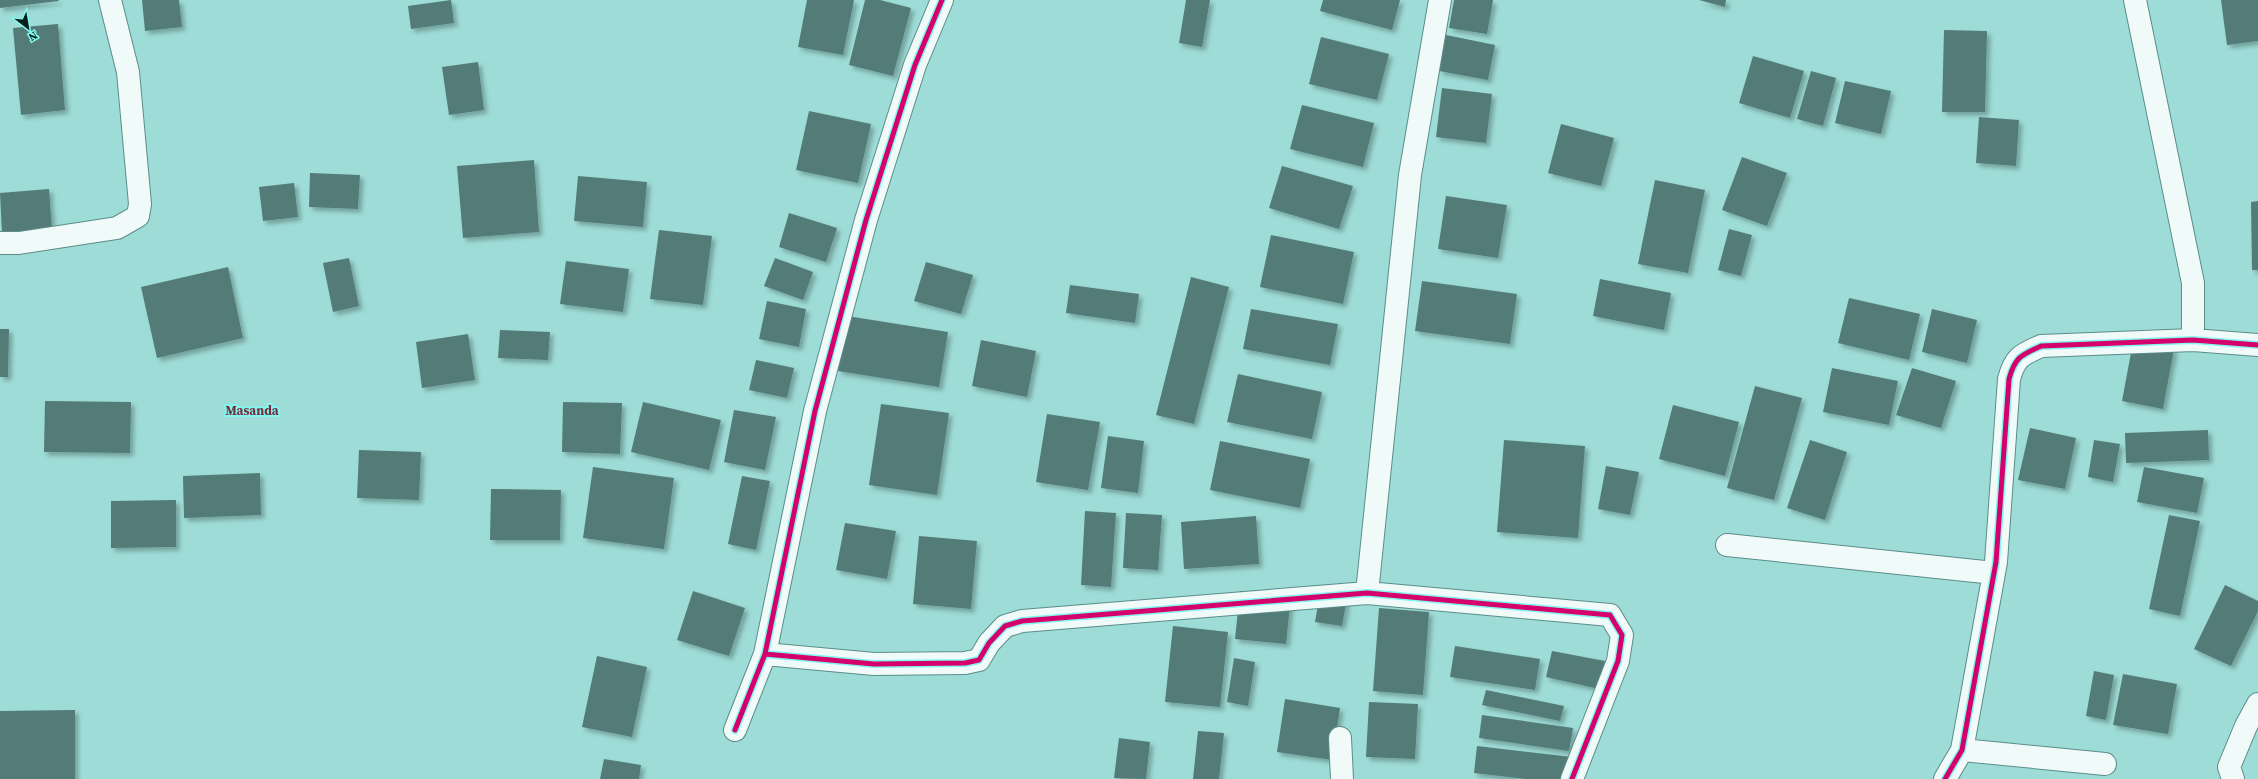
<svg xmlns="http://www.w3.org/2000/svg" width="2258" height="779" font-family="'Source Serif 4',serif">
	<style>
		.building { fill: #537c78; filter: url(#shadow) }
		.lines { fill: none; stroke-linecap: round; stroke-linejoin: round }
		.minor-casing { stroke: #5b8d89; stroke-width: 24 }
		.minor { stroke: #f0faf9; stroke-width: 22 }
		.cycleway-casing { stroke: #84f6ed; stroke-width: 8 }
		.cycleway { stroke: #d6006c; stroke-width: 5 }
		.labels { text-anchor: middle; dominant-baseline: central; stroke-width: 4; stroke-linejoin: round; paint-order: stroke }
		.quarter-label { font-size: 13px; font-weight: bold; fill: #742e3e; stroke: #84f6ed }
	</style>
	<defs>
		<filter id="shadow"><feDropShadow dx="3.5" dy="3.5" stdDeviation="2" flood-color="#0004"/></filter>
	</defs>
	<rect width="100%" height="100%" fill="#9edcd7"/>
	<path class="building" d="M0 0H58L59 1 0 8Z
		M142 0H179L182 27 145 31Z
		M451 0 454 23 411 29 408 6Z
		M807 0H854L843 55 798 47Z
		M865 0H880L911 8 893 76 849 65Z
		M1186 0H1210L1202 47 1179 43Z
		M1323 0H1400L1392 30 1320 11Z
		M1454 0H1493L1487 34 1449 28Z
		M1699 0H1726L1725 7Z
		M2221 0H2258V41L2227 45Z
		M58 24 65 110 21 115 13 28Z
		M1944 30 1987 31 1985 112H1942Z
		M1446 35 1495 45 1488 80 1439 71Z
		M1321 37 1389 54 1377 100 1309 84Z
		M1753 56 1804 71 1790 118 1739 103Z
		M478 62 484 110 449 115 442 67Z
		M1811 71 1836 78 1823 126 1797 119Z
		M1845 81 1891 91 1881 134 1835 123Z
		M1442 88 1492 94 1486 143 1436 137Z
		M1302 105 1374 123 1363 167 1290 149Z
		M809 111 871 124 858 183 796 170Z
		M1979 117 2019 120 2016 166 1976 163Z
		M1561 124 1614 138 1601 186 1548 173Z
		M1742 157 1787 173 1767 226 1722 210Z
		M534 160 539 232 463 238 457 166Z
		M1282 166 1353 186 1339 229 1269 208Z
		M310 173 360 175 358 209 309 207Z
		M578 176 647 182 643 227 574 221Z
		M1655 180 1705 190 1688 273 1638 264Z
		M294 183 298 217 263 221 259 187Z
		M49 189 52 230 2 234 0 193Z
		M1446 196 1507 205 1498 258 1438 249Z
		M2258 201V270H2252L2251 202Z
		M789 213 837 228 826 262 779 247Z
		M1729 229 1752 235 1741 276 1718 270Z
		M659 230 712 236 703 305 650 299Z
		M1271 235 1354 252 1343 304 1260 287Z
		M349 258 359 306 333 312 323 263Z
		M775 258 813 272 803 300 764 286Z
		M566 261 629 269 623 312 560 304Z
		M926 262 973 275 961 314 914 301Z
		M228 267 243 338 157 358 141 287Z
		M1191 277 1229 287 1194 424 1156 415Z
		M1600 279 1671 293 1664 330 1593 316Z
		M1422 281 1517 294 1510 344 1415 331Z
		M1070 285 1139 294 1135 323 1066 313Z
		M1849 298 1920 314 1909 360 1838 343Z
		M767 301 806 309 799 347 759 339Z
		M1251 309 1338 324 1330 365 1243 349Z
		M1932 309 1977 320 1967 363 1922 352Z
		M847 316 948 332 939 387 838 371Z
		M0 329H9L8 377H0Z
		M500 330 550 332 548 360 498 358Z
		M468 334 475 380 422 388 416 342Z
		M981 340 1036 351 1027 397 972 386Z
		M2133 342 2174 349 2163 409 2122 401Z
		M756 360 794 368 787 398 749 390Z
		M1832 368 1898 381 1889 425 1823 412Z
		M1912 368 1956 381 1941 428 1896 415Z
		M1238 374 1322 392 1312 439 1227 422Z
		M1755 386 1802 398 1774 500 1727 488Z
		M45 401 131 402 130 453 44 452Z
		M563 402 622 403 620 454 562 452Z
		M643 402 721 420 709 470 631 452Z
		M881 404 949 413 937 495 869 485Z
		M1673 405 1739 422 1725 476 1659 459Z
		M734 410 776 417 765 470 724 462Z
		M1047 414 1100 422 1088 490 1036 482Z
		M2030 428 2076 438 2065 489 2018 480Z
		M2208 430 2209 460 2126 463 2125 433Z
		M1108 436 1144 441 1138 493 1101 488Z
		M1504 440 1585 446 1578 538 1497 532Z
		M1810 440 1847 452 1825 520 1787 508Z
		M2094 440 2120 444 2113 482 2088 477Z
		M1220 441 1310 459 1300 508 1210 490Z
		M359 450 421 452 419 500 357 498Z
		M1606 466 1639 472 1630 515 1598 509Z
		M593 467 674 478 664 549 583 538Z
		M2144 467 2204 478 2197 513 2137 502Z
		M260 473 261 515 184 518 183 476Z
		M742 476 770 481 756 550 728 544Z
		M491 489 561 490 560 540H490Z
		M176 500V547L111 548V501Z
		M1085 511 1116 513 1111 587 1081 585Z
		M1126 513 1162 515 1158 570 1123 568Z
		M2169 515 2200 521 2180 616 2149 609Z
		M1256 516 1259 564 1184 569 1181 522Z
		M845 523 896 531 887 579 836 570Z
		M919 536 977 541 971 609 913 604Z
		M2225 585 2258 601V611L2231 666 2194 649Z
		M1321 587 1348 592 1342 626 1315 622Z
		M693 591 745 608 729 656 677 640Z
		M1240 591 1291 596 1286 644 1235 639Z
		M1379 608 1429 612 1423 695 1373 691Z
		M1173 626 1228 632 1220 707 1165 702Z
		M1455 646 1540 659 1535 690 1450 677Z
		M1552 651 1605 661 1599 689 1546 677Z
		M597 656 647 667 632 737 582 727Z
		M1234 658 1255 662 1248 706 1227 702Z
		M2094 671 2114 675 2106 720 2086 716Z
		M2123 674 2177 684 2168 734 2113 725Z
		M1486 690 1564 706 1560 721 1482 705Z
		M1285 699 1340 708 1332 760 1277 752Z
		M1369 702 1418 704 1415 759 1366 757Z
		M75 710V779H0V711Z
		M1482 715 1573 728 1569 751 1479 738Z
		M1198 731 1224 733 1219 779H1193Z
		M1119 738 1150 742 1146 779 1114 778Z
		M1477 746 1572 757 1569 779H1526L1474 773Z
		M604 759 641 765 639 779H600Z"/>
	<g class="lines">
		<g class="minor-casing">
			<path id="minor" d="M2135 0 2193 283V340
				M0 243H19L117 228 138 216 140 204 128 72 110 0
				M1727 545 1994 573
				M1367 593 1410 175 1440 0
				M765 654 874 664 965 663 979 660 989 643 1005 626 1022 621 1367 593 1610 615 1622 635 1618 661 1572 779
				M735 730 765 654 815 411 866 220 915 65 942 0
				M1340 738 1342 779
				M1962 750 2105 764
				M1945 779 1962 750 1996 562 2009 379C2015 357 2021 355 2041 346L2193 340 2258 345
				M2233 779 2229 767 2246 726 2258 704"/>
		</g>
		<use href="#minor" class="minor"/>
		<g class="cycleway-casing">
			<path id="cycleway" d="M765 654 874 664 965 663 979 660 989 643 1005 626 1022 621 1367 593 1610 615 1622 635 1618 661 1572 779
				M735 730 765 654 815 411 866 220 915 65 942 0
				M1945 779 1962 750 1996 562 2009 379C2015 357 2021 355 2041 346L2193 340 2258 345"/>
		</g>
		<use href="#cycleway" class="cycleway"/>
	</g>
	<g class="labels">
		<g class="quarter-label">
			<text x="252" y="410">Masanda</text>
		</g>
	</g>
	<g transform="translate(28 28) rotate(149)" stroke="#84f6ed" stroke-width="3" paint-order="stroke">
	<path d="M0-3L7 15L0 10L-7 15Z" fill="#051f1d"/>
	<text y="-6" font-size="11" font-weight="bold" text-anchor="middle" fill="#051f1d">N</text>
	</g>
</svg>
